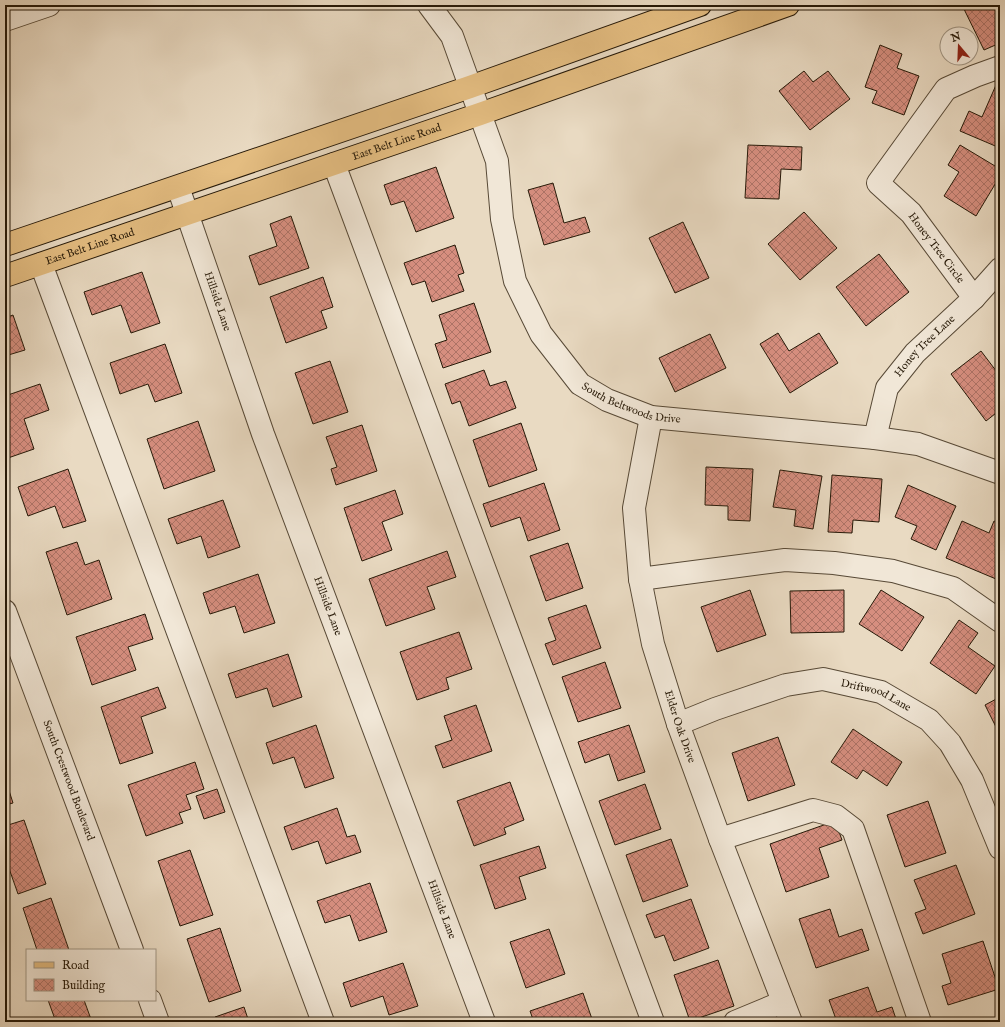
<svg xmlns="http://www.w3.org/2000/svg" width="1005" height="1027" font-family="'IM FELL English',serif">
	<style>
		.building { fill: url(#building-cross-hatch); stroke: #261908 }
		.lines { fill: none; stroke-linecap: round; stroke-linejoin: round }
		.minor-casing { stroke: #574936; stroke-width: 24 }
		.major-casing { stroke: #261908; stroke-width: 24 }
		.minor { stroke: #f1e7d7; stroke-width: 22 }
		.major { stroke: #e4bd81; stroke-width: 22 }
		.labels { text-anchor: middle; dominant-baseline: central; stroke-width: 4; stroke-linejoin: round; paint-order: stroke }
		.street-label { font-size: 11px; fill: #261908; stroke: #f1e7d7 }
	</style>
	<defs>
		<pattern id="building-cross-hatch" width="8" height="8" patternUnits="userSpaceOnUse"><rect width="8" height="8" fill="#d68e7f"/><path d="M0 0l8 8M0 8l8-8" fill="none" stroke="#ad7366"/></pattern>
	</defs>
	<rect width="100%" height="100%" fill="#e9dac2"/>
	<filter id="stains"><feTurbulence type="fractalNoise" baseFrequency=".005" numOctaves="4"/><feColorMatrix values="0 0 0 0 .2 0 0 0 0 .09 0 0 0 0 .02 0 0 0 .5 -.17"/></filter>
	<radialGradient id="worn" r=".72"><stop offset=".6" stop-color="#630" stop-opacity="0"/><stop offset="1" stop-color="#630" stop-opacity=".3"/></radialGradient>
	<path class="building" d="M962 5H1000V43L984 50Z
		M880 45 902 54 897 68 919 76 904 115 872 103 877 91 865 87Z
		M804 71 813 82 828 71 850 99 810 130 779 91Z
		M996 85 1000 87V148L960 131 969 111 982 117Z
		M748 145 802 147 801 170 781 169 779 199 745 198Z
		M960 145 1000 169V176L976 216 944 196 959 172 948 165Z
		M436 167 454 218 416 232 404 201 391 205 384 185Z
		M553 183 564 223 585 217 590 232 544 245 528 190Z
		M804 212 837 248 800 280 768 244Z
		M291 216 309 268 259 285 249 256 277 246 270 224Z
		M683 222 709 278 675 293 649 238Z
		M455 245 464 273 458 275 464 291 432 302 425 281 412 285 404 263Z
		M879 254 909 292 866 326 836 287Z
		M142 272 160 323 131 333 121 305 92 315 84 292Z
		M323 277 333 307 321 311 327 328 286 343 270 297Z
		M474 303 491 352 443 368 435 344 447 340 439 315Z
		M13 315 25 350 5 356V318Z
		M778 333 789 351 819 333 838 363 790 393 760 344Z
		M710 334 726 368 675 392 659 358Z
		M165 344 182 393 155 402 148 384 120 394 110 363Z
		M981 351 1000 376V410L986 421 951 374Z
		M330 361 348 412 313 424 295 373Z
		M484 370 490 386 506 381 516 408 469 426 460 401 452 404 445 384Z
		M40 384 49 410 24 419 34 449 5 459V396Z
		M198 421 215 471 164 489 147 439Z
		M521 423 537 470 489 487 473 440Z
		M362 425 377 471 336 485 331 469 337 467 326 437Z
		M706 467 753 469 750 521 728 520V506L705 505Z
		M68 469 86 521 63 528 55 506 28 516 18 487Z
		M780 470 822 476 813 529 794 526 796 510 773 507Z
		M832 475 882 479 879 522 853 520 852 533 828 532Z
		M544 483 560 530 528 541 520 517 491 527 483 504Z
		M908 485 956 506 936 550 911 539 917 526 895 517Z
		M395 490 403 514 382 522 392 550 362 561 344 508Z
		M223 500 240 547 208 558 201 536 177 544 168 519Z
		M962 521 989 533 994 521 1000 523V569L996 579 946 558Z
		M77 542 85 565 99 560 112 599 67 615 46 552Z
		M568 543 583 588 546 601 530 556Z
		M447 551 456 577 427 587 435 609 386 626 369 579Z
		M258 574 275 623 244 633 235 606 210 614 203 593Z
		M750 590 766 635 717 652 701 607Z
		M844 590V632L791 633 790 591Z
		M881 590 924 617 902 651 859 624Z
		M586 605 601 648 553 665 545 644 556 640 548 618Z
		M145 614 153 639 128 647 136 670 92 685 76 637Z
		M959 620 978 633 968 647 995 666 976 694 930 663Z
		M459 632 472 669 446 678 449 689 417 700 400 652Z
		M288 654 302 697 273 707 267 688 236 698 228 674Z
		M605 662 621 708 578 722 562 677Z
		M158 687 166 708 141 717 153 753 120 764 101 707Z
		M1000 697V735L985 705Z
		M476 705 492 751 443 768 435 746 452 740 444 716Z
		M316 725 334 778 305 788 294 757 273 764 266 743Z
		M629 725 645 772 618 781 609 754 585 763 578 742Z
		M853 729 902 762 887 786 863 770 857 779 831 762Z
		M778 737 795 785 748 801 732 753Z
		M195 762 204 789 186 795 191 809 179 813 183 823 146 836 128 785Z
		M5 778 13 803 5 805Z
		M510 782 524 820 504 828 506 834 474 846 457 801Z
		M645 784 661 829 615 845 599 801Z
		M217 789 225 812 204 819 196 796Z
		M928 801 946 853 905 867 887 815Z
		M337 808 347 837 355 835 361 852 326 864 318 841 292 850 284 827Z
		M24 820 46 884 18 894 5 857V826Z
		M835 821 842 840 819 848 829 877 786 892 770 844Z
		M671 839 688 886 643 902 626 855Z
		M539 846 546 868 519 877 526 899 495 909 480 865Z
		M190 850 213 915 180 926 158 861Z
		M956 865 975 914 923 934 915 913 926 909 914 880Z
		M370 883 387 932 359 941 350 915 325 923 317 901Z
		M51 898 69 950H37L23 908Z
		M691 899 709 948 674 961 664 935 655 938 646 915Z
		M830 909 839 937 862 929 869 950 816 968 799 919Z
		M220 928 241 991 209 1002 187 939Z
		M549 929 565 974 526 988 510 942Z
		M983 941 999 989 948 1005 942 986 951 983 942 954Z
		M718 960 734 1006 690 1021 674 975Z
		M403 963 418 1006 389 1015 383 996 351 1007 343 983Z
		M868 987 877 1012 892 1007 897 1022H837L829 1000Z
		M583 993 592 1019 583 1022H534L530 1011Z
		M48 1000H84L92 1022H56Z
		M244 1007 249 1022H217L215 1017Z"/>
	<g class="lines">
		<g class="minor-casing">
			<g id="minor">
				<path id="s1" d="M429 5 452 36 497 161 502 219 515 281 541 334 580 384 607 400 651 417 875 438 918 444 1000 473"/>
				<path d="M5 20 49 5"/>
				<path d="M334 164 653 1022"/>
				<path id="s2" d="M178 187 263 434 484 1022"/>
				<path d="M41 264 323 1022"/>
				<path d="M974 298 911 213 878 183 946 89 975 76 1000 67"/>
				<path id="s3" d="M651 417 634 508 640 579 653 644 678 724 720 839 791 1022"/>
				<path id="s4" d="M875 438 887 388 915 353 974 298 1000 269"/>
				<path d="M640 579 785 560 834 563 893 571 953 588 1000 621"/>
				<path id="s5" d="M5 611 132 950"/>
				<path id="s6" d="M678 724 715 709 786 685 823 679 881 692 929 720 950 743 972 780 1000 848"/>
				<path d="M720 839 813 810 836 816 853 829 920 1022"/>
				<path d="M150 1000 158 1022"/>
				<path d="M735 1022 783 1002"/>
			</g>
		</g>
		<g class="major-casing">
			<g id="major">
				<path d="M5 245 470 87 700 5"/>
				<path id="s7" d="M5 276 480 114 788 5"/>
			</g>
		</g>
		<use href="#minor" class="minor"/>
		<use href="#major" class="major"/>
	</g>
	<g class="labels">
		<g class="street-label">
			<text stroke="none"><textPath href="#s7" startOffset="414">East Belt Line Road</textPath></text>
			<text stroke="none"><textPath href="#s7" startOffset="90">East Belt Line Road</textPath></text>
			<text transform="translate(936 248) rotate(53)">Honey Tree Circle</text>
			<text stroke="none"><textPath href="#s2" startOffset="121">Hillside Lane</textPath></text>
			<text stroke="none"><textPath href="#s4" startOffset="108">Honey Tree Lane</textPath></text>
			<text stroke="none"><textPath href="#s1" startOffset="471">South Beltwoods Drive</textPath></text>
			<text stroke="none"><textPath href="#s2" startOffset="445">Hillside Lane</textPath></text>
			<text stroke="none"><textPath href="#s6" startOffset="208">Driftwood Lane</textPath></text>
			<text stroke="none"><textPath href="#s3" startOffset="317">Elder Oak Drive</textPath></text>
			<text stroke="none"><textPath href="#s5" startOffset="181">South Crestwood Boulevard</textPath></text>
			<text stroke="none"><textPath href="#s2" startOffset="769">Hillside Lane</textPath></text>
		</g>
	</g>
	<rect width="1005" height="1027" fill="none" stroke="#e9dac2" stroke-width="20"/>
	<rect x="6" y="6" width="993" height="1015" fill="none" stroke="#261908" stroke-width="2"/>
	<rect x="10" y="10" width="985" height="1007" fill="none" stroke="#261908"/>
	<rect x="26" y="949" width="130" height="52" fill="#f1e7d7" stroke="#a09584"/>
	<rect x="34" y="962" width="20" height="6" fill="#e4bd81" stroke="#a09584"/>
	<text x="62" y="969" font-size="12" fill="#261908">Road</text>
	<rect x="34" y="979" width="20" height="12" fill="url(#building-cross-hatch)" stroke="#a09584"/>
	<text x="62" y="989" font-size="12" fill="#261908">Building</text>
	<g transform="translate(959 46) rotate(341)"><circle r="19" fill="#f1e7d7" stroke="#a09584"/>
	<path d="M0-3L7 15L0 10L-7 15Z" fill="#8f2418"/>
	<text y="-6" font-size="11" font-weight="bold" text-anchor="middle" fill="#261908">N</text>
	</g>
	<rect width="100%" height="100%" filter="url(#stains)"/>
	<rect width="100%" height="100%" fill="url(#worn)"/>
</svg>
